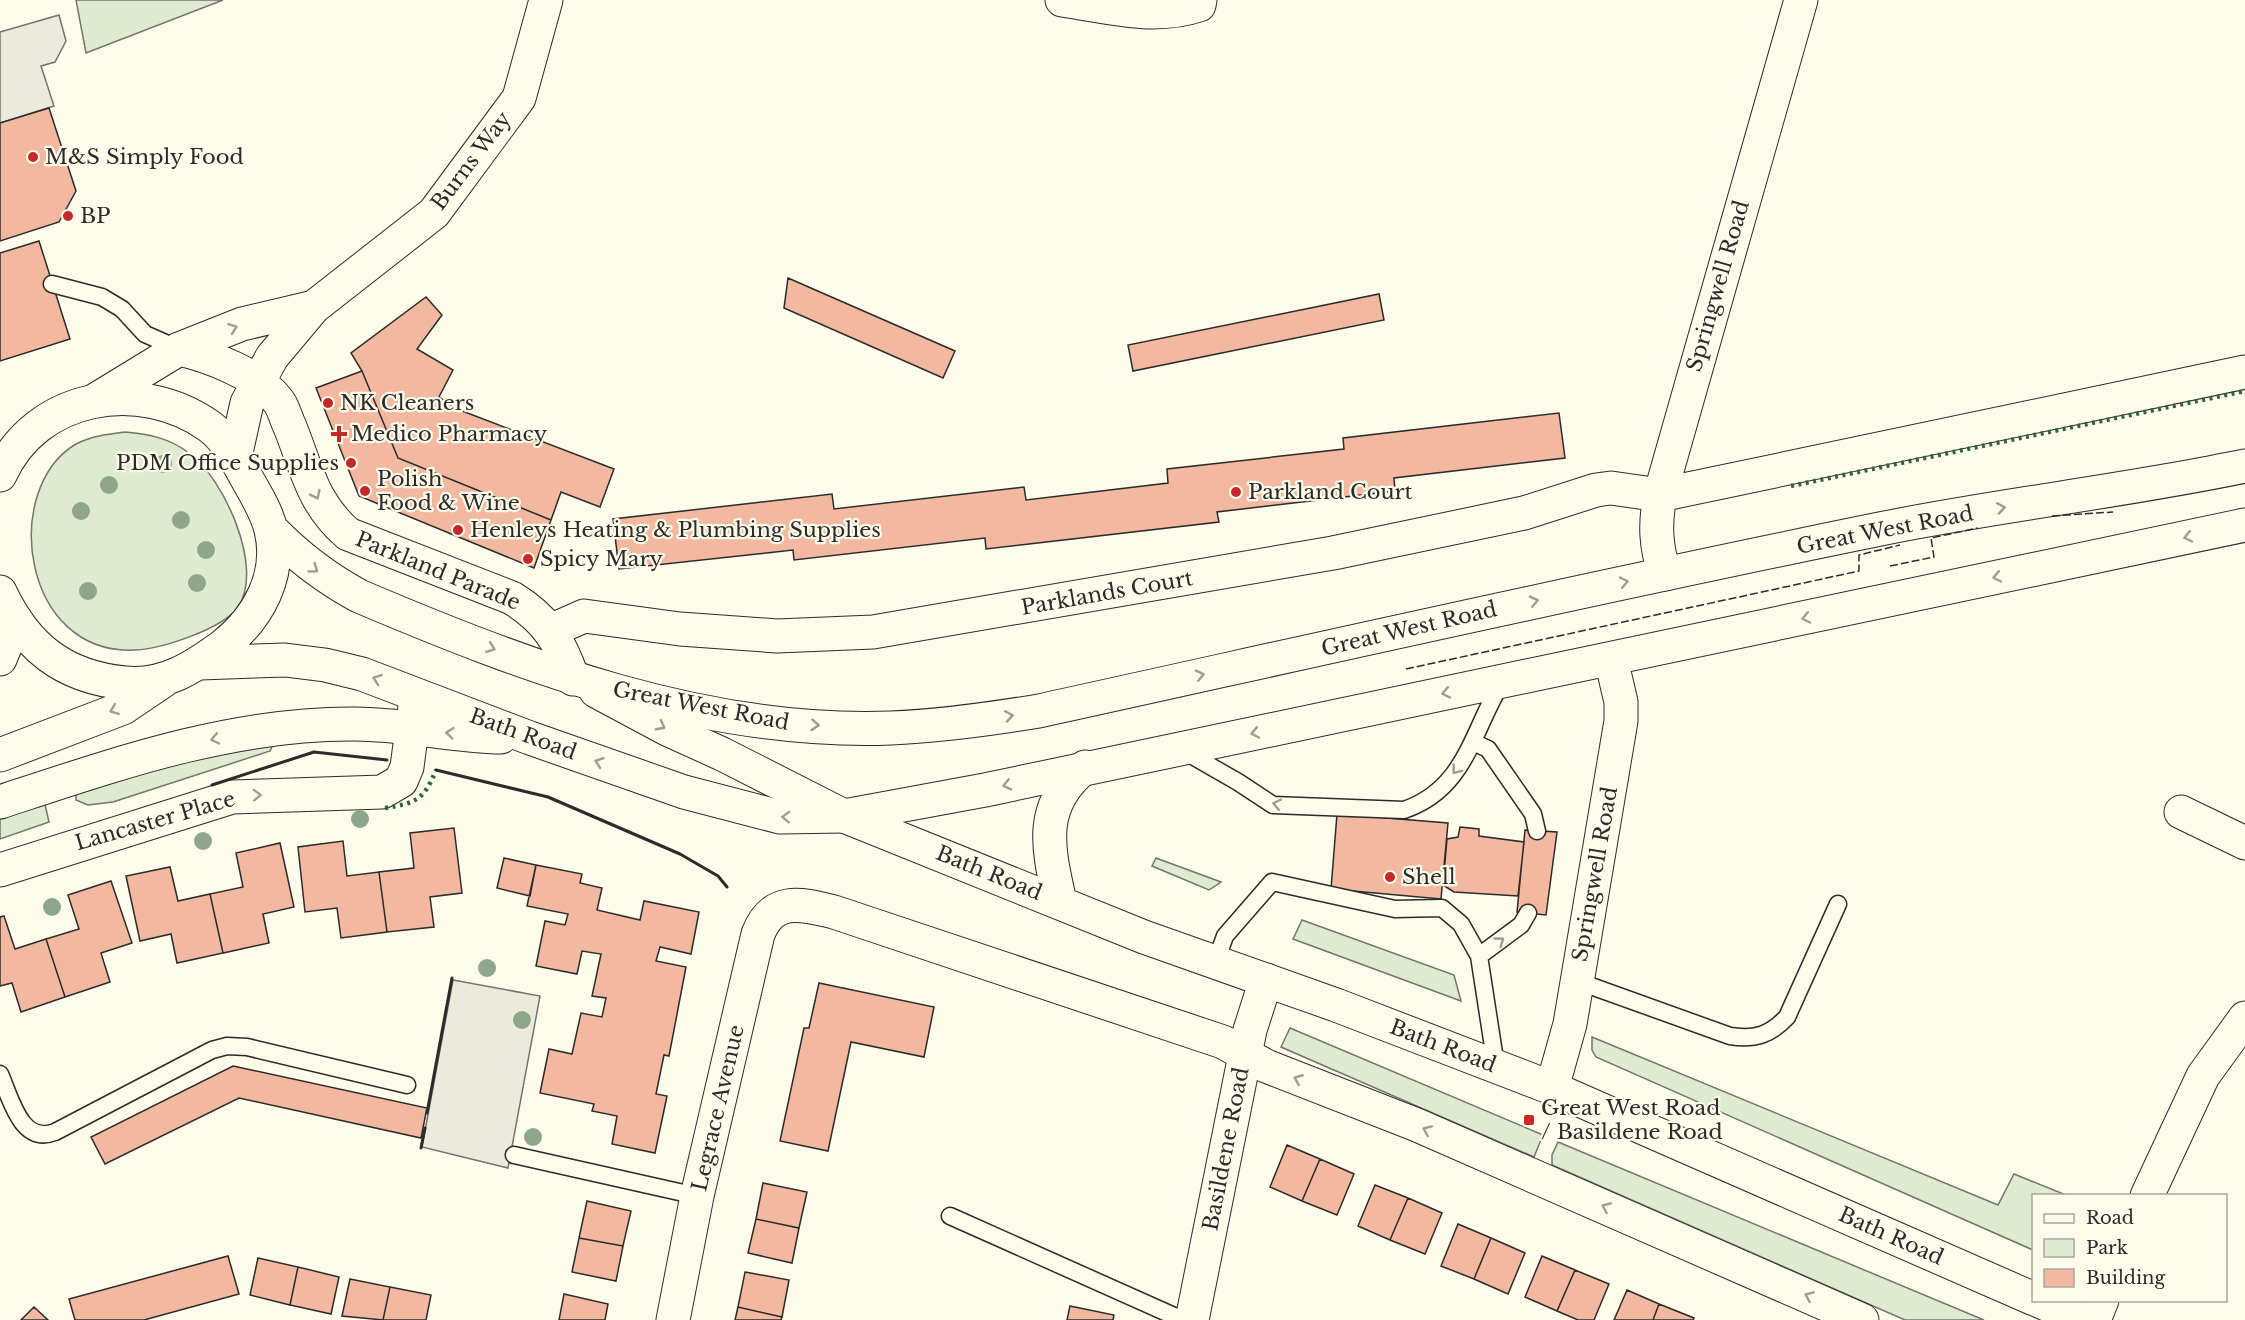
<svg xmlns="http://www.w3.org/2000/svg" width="2245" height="1320" font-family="'Libre Baskerville',serif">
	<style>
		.green { fill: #deebd1; stroke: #74746e; stroke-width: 1.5 }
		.parking { fill: #eceadb; stroke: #74746e; stroke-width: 1.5 }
		.building { fill: #f2b8a0; stroke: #2b2b2b; stroke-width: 1.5 }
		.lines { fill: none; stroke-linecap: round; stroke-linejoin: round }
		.service-casing { stroke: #2b2b2b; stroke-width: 19 }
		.minor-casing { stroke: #2b2b2b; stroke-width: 35 }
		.primary-casing { stroke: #2b2b2b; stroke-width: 35 }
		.trunk-casing { stroke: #2b2b2b; stroke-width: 35 }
		.service { stroke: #fdfbea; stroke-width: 16 }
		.minor { stroke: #fdfbea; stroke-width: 33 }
		.primary { stroke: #fdfbea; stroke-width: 33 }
		.trunk { stroke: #fdfbea; stroke-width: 33 }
		.hedge { stroke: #34623c; stroke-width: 4.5; stroke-dasharray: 3 4.5; stroke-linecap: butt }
		.fence { stroke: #2b2b2b; stroke-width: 1.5; stroke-dasharray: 8 3; stroke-linecap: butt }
		.wall { stroke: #2b2b2b; stroke-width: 3 }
		.tree { fill: #8ea78a }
		.oneway { stroke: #9e9d94 }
		.poi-dot { fill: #c62828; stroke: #fdfbea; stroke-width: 2 }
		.labels { text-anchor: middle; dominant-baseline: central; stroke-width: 4.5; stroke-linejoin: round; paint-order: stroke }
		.poi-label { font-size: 21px; fill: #2b2b2b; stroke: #fdfbea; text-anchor: start }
		.street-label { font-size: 21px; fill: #2b2b2b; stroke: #fdfbea }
	</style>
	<rect width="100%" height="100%" fill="#fdfbea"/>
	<path class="green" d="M76 0H223L86 53Z
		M125 432C149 434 169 438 189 453 223 477 265 568 238 607 223 629 161 649 135 650 22 656 0 489 76 444 91 436 109 434 125 432Z
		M274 743 270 751 113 802 88 805 76 800V794L153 767Z
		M44 800 49 822 0 839V817Z
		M1156 858 1221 882 1209 890 1152 866Z
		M1302 920 1454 975 1461 1001 1293 939Z
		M1290 1028 1543 1135 1534 1157 1281 1047Z
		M1592 1037 1998 1205 2014 1174 2066 1195 2034 1196 2033 1250 1596 1057 1592 1050Z
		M1558 1142 1984 1320H1905L1552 1165V1155Z"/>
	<path class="parking" d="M59 15 66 41 55 62 41 66 54 106 0 123V32Z
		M453 980 540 996 508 1168 422 1147Z"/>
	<path class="building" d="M49 108 76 191 59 222 0 241V123Z
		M39 241 70 339 0 361V253Z
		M788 278 955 351 943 378 784 308Z
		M1379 294 1384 320 1133 371 1128 345Z
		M426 297 442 315 417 349 453 370 439 397 457 409 614 469 600 507 561 492 551 520 398 458 362 371 351 353Z
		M362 371 398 458 551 520 534 568 359 496 316 388Z
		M1559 413 1565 458 1394 478 1395 491 1217 512 1219 522 986 549 985 538 794 560 793 550 619 569 613 519 832 494 834 509 1024 487 1026 500 1168 483 1167 469 1344 449 1343 438Z
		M1337 814 1448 823 1441 899 1331 889Z
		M1460 827 1479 829V836L1524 842 1518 896 1454 892 1443 885 1447 839 1458 837Z
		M454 828 462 893 430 897 434 927 387 932 379 872 414 868 410 833Z
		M1525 830 1557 832 1546 915 1517 912Z
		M343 841 347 876 379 872 387 932 341 938 337 908 305 912 298 847Z
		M280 843 294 907 263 914 269 943 223 953 210 894 243 887 236 853Z
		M504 858 536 865 530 896 497 888Z
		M536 865 582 874 580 883 602 888 597 910 640 920 644 901 699 912 691 954 660 947 656 961 686 967 669 1056 664 1055 656 1094 667 1096 655 1153 612 1144 617 1116 592 1111 594 1104 540 1093 549 1049 572 1054 581 1013 602 1017 606 998 592 996 601 954 582 951 577 974 536 966 545 921 565 925 568 914 527 906Z
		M170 867 178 901 210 894 223 953 177 963 171 934 140 941 126 876Z
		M111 881 132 943 101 953 110 982 65 997 46 939 79 929 68 895Z
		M4 916 15 949 46 939 65 997 21 1012 12 983 0 986V917Z
		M819 983 934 1007 924 1057 851 1042 828 1151 780 1141 804 1028H809Z
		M233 1066 427 1108 421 1138 239 1098 105 1164 91 1137Z
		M1287 1145 1320 1159 1302 1201 1270 1187Z
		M1320 1159 1354 1174 1337 1215 1302 1201Z
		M763 1183 807 1192 799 1228 756 1219Z
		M1375 1185 1408 1198 1390 1240 1358 1226Z
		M1408 1198 1442 1213 1425 1254 1390 1240Z
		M587 1201 631 1211 623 1246 579 1238Z
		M756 1219 799 1228 792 1263 748 1253Z
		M1458 1224 1491 1238 1474 1279 1441 1266Z
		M579 1238 623 1246 616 1281 572 1272Z
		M1491 1238 1525 1253 1508 1294 1474 1279Z
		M228 1256 239 1294 144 1320H75L69 1299Z
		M1542 1256 1575 1270 1557 1311 1525 1297Z
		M258 1258 298 1267 290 1305 250 1295Z
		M298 1267 339 1277 331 1314 290 1305Z
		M1575 1270 1609 1284 1594 1320H1578L1557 1311Z
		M745 1272 789 1280 782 1317 738 1307Z
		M350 1279 390 1287 383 1320 342 1316Z
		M390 1287 431 1295 426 1320H383Z
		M1627 1290 1659 1304 1653 1320H1614Z
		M564 1294 608 1304 605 1320H559Z
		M1659 1304 1694 1318 1693 1320H1653Z
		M1070 1306 1114 1315 1113 1320H1067Z
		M34 1307 48 1320H21Z
		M738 1307 782 1317 781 1320H735Z"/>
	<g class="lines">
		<g class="service-casing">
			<path id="service" d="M52 284 102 297 122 309 145 334 179 349
				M1473 742 1488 749 1533 814 1537 831
				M1184 751 1238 782 1273 805 1404 810C1466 789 1472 731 1502 682
				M1479 956 1521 925 1528 913
				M1216 961 1225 936 1272 882 1395 909 1442 908 1461 924 1479 956 1496 1066
				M1577 981 1730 1036C1755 1040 1770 1035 1787 1017L1838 904
				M0 1074C11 1099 21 1145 55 1132L212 1050 227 1046 247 1047 407 1085
				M514 1155 697 1196
				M950 1216 1183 1320"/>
		</g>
		<g class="minor-casing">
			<path id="minor" d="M1062 0C1108 7 1154 20 1199 5L1200 0
				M179 349C210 356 260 375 279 402 284 409 286 419 290 427 307 469 312 503 348 534L512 598C546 619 560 641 573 679
				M97 399 179 349 242 324 314 307
				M235 457 247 403 272 357 314 307 434 213 519 98 546 0
				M1665 574C1655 546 1655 523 1660 495L1801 0
				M550 631 584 616 680 629 777 636 873 632 1333 553 1524 513 1596 490 1611 488 1660 495 2245 372
				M2181 812 2245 843
				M0 870 232 797 382 792 401 781 407 767 416 699
				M1552 1088 1570 1024 1621 721V702L1611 659
				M2147 1196 2203 1076 2245 1018
				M673 1320 697 1196 758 934C773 896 801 904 834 912L1223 1042 1266 1066 1417 1125 1862 1320
				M1192 1320 1250 1030 1266 980
				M2094 1320 2102 1300"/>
		</g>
		<g class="primary-casing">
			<path id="primary" d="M596 691 667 729 722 754 844 816 1144 937 1336 1005 1552 1088 2034 1299
				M1060 902C1048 848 1037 806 1085 767
				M2037 1300 2082 1320"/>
		</g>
		<g class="trunk-casing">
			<path id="trunk" d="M0 475C36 394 140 377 209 426 226 438 236 459 246 477 255 493 267 512 271 530 282 575 258 618 224 645 194 667 164 687 125 683 63 677 26 647 0 592
				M271 529C298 557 324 577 359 596 526 667 706 735 891 728 941 726 990 719 1039 711 1321 649 1603 585 1885 528 2005 504 2126 491 2245 466
				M0 659 16 620
				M200 663 285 660 325 665 362 674 530 738 684 792 780 817 844 816 985 790 2245 525
				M0 755 123 708 163 681
				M0 802C116 764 232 723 355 724 404 724 452 736 501 737"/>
		</g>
		<use href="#service" class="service"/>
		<use href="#minor" class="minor"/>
		<use href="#primary" class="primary"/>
		<use href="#trunk" class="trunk"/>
		<path class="hedge" d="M1791 486 2245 391
			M385 808C416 803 424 800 436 770"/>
		<path class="fence" d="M2052 516 2113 512
			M1890 566 1934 557 1931 538 1978 528
			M1406 669 1859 571V555L1900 545"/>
		<path class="wall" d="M436 770 548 797 680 854 718 876 727 887
			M212 785 314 752 387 760
			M427 1113 452 978
			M421 1148 425 1128"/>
	</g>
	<g class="tree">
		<circle cx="163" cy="464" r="9"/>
		<circle cx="109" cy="485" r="9"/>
		<circle cx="81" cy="511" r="9"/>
		<circle cx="181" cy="520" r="9"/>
		<circle cx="206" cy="550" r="9"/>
		<circle cx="197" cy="583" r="9"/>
		<circle cx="88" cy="591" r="9"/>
		<circle cx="360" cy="819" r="9"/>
		<circle cx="203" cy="841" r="9"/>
		<circle cx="52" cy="907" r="9"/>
		<circle cx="487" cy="968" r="9"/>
		<circle cx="522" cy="1020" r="9"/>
		<circle cx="533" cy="1137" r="9"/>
	</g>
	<defs><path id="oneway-chevron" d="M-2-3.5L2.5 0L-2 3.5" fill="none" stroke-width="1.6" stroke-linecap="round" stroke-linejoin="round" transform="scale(1.5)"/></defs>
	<g class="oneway">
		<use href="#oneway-chevron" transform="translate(233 328) rotate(-21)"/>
		<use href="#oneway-chevron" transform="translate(316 495) rotate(64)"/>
		<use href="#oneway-chevron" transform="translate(2001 508) rotate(-9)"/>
		<use href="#oneway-chevron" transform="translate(2188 537) rotate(168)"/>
		<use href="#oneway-chevron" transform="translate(314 569) rotate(36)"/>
		<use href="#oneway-chevron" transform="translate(1997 577) rotate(168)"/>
		<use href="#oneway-chevron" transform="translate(1624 582) rotate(-12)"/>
		<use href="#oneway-chevron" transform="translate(1534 601) rotate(-13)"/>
		<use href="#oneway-chevron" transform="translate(1806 618) rotate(168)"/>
		<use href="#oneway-chevron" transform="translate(491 648) rotate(21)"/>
		<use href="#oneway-chevron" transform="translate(1200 675) rotate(-13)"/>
		<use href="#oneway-chevron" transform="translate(377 679) rotate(-160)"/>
		<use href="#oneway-chevron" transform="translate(1446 693) rotate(168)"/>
		<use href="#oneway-chevron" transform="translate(114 710) rotate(159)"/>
		<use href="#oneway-chevron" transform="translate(1009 716) rotate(-9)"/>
		<use href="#oneway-chevron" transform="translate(815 725) rotate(4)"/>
		<use href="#oneway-chevron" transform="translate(661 726) rotate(28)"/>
		<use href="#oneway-chevron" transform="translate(450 733) rotate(-174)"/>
		<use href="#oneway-chevron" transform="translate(1255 733) rotate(168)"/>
		<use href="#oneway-chevron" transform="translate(215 739) rotate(168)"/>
		<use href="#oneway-chevron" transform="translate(599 762) rotate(-161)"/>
		<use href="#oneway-chevron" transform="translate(1456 770) rotate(128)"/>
		<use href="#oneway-chevron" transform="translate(1007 785) rotate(167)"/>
		<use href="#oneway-chevron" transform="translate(257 795) rotate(-2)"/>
		<use href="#oneway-chevron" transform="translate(1277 804) rotate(-168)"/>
		<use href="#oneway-chevron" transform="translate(786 817) rotate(-178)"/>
		<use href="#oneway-chevron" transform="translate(1500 941) rotate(-36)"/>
		<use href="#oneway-chevron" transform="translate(1298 1079) rotate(-158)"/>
		<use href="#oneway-chevron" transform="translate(1427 1130) rotate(-157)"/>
		<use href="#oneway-chevron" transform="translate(1606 1207) rotate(-156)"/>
		<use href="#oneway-chevron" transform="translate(1809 1296) rotate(-156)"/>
	</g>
	<g class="poi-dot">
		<circle cx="33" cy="157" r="6"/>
		<circle cx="68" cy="216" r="6"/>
		<circle cx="328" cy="403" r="6"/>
		<path d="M336 425h6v6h6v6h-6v6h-6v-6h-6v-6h6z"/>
		<circle cx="351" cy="463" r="6"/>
		<circle cx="365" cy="491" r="6"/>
		<circle cx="1236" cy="492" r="6"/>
		<circle cx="458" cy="530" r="6"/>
		<circle cx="528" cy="559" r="6"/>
		<circle cx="1390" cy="877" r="6"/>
		<rect x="1523" y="1114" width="12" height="12" rx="3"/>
	</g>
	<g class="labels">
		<g class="poi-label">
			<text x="45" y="157">M&amp;S Simply Food</text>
			<text x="80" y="216">BP</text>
			<text x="340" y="403">NK Cleaners</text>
			<text x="351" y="434">Medico Pharmacy</text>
			<text x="339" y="463" text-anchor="end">PDM Office Supplies</text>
			<text x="377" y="479">Polish<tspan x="377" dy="24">Food &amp; Wine</tspan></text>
			<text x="1248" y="492">Parkland Court</text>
			<text x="470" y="530">Henleys Heating &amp; Plumbing Supplies</text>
			<text x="540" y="559">Spicy Mary</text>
			<text x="1402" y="877">Shell</text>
			<text x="1541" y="1108">Great West Road<tspan x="1541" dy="24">/ Basildene Road</tspan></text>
		</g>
		<g class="street-label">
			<text transform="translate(471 161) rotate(-53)">Burns Way</text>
			<text transform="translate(1718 286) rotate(-74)">Springwell Road</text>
			<text transform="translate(1885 530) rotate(-11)">Great West Road</text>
			<text transform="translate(438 571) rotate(22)">Parkland Parade</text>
			<text transform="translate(1107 593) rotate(-10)">Parklands Court</text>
			<text transform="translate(1409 629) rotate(-13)">Great West Road</text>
			<text transform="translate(701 706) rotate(11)">Great West Road</text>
			<text transform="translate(523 734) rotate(20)">Bath Road</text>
			<text transform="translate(155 821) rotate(-16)">Lancaster Place</text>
			<text transform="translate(989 873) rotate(22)">Bath Road</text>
			<text transform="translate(1595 874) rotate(-80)">Springwell Road</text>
			<text transform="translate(1443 1046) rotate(21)">Bath Road</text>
			<text transform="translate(718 1108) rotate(-77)">Legrace Avenue</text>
			<text transform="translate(1226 1149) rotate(-79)">Basildene Road</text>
			<text transform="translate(1891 1236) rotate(24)">Bath Road</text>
		</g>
	</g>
	<rect x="2032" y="1194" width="195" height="108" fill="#fdfbea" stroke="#a9a89e" stroke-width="1.5"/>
	<rect x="2044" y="1214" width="30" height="9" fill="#fdfbea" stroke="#a9a89e" stroke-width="1.5"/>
	<text x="2086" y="1224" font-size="18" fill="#2b2b2b">Road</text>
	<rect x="2044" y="1239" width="30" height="18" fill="#deebd1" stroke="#a9a89e" stroke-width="1.5"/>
	<text x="2086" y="1254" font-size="18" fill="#2b2b2b">Park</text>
	<rect x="2044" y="1269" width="30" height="18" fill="#f2b8a0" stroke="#a9a89e" stroke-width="1.5"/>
	<text x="2086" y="1284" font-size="18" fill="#2b2b2b">Building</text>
</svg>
